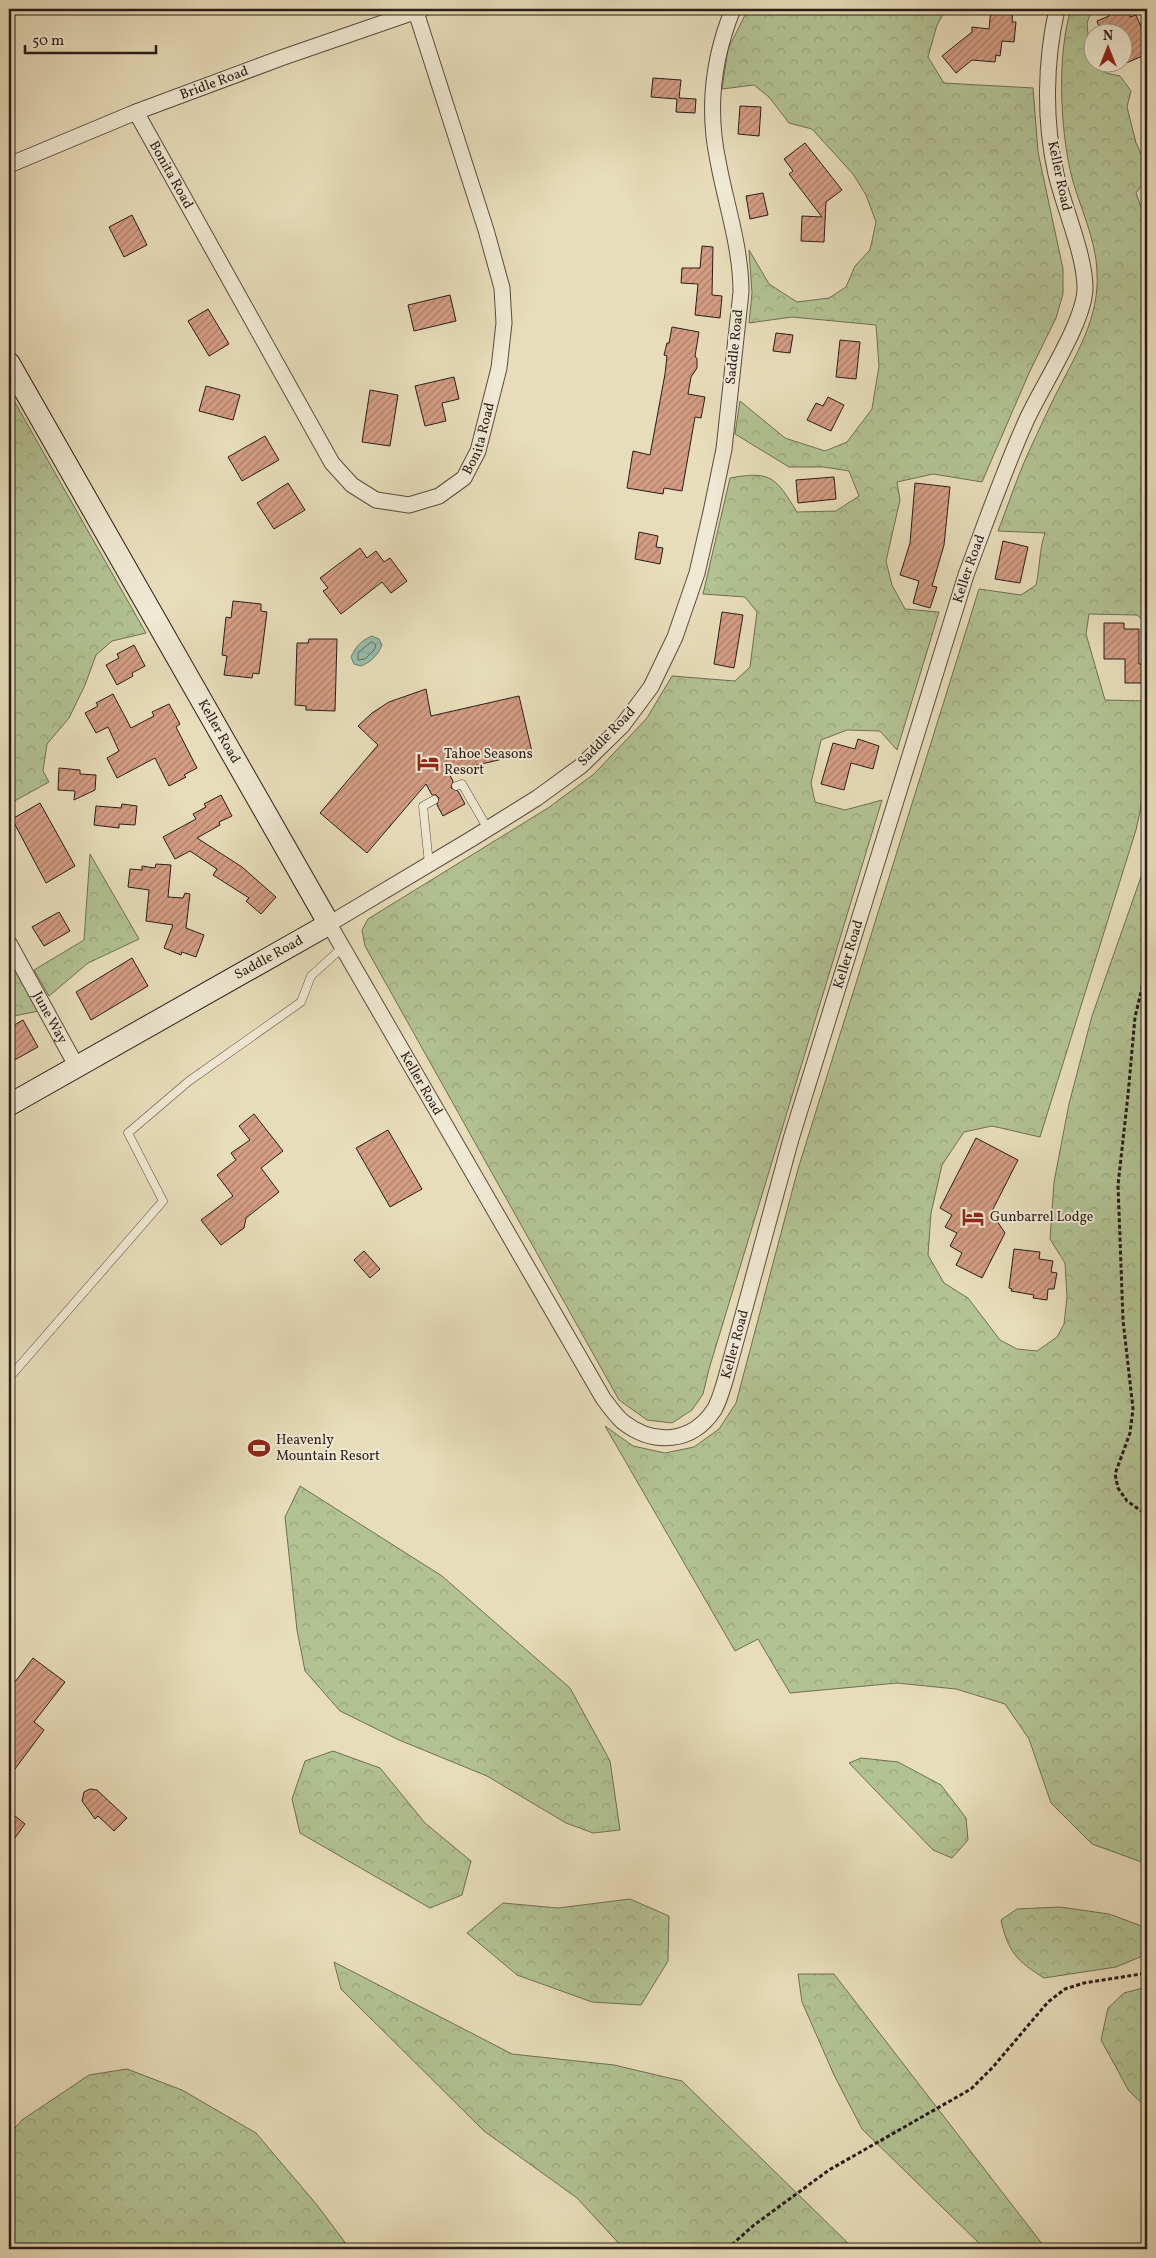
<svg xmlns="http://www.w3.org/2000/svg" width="1156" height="2258" font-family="Vollkorn,serif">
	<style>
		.forest { fill: url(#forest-crowns); stroke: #6e6f55 }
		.water { fill: url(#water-ripples); stroke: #6c7c70 }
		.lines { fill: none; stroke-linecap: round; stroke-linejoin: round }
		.shore { stroke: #606c62; stroke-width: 1 }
		.building { fill: url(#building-hatch); stroke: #291c17 }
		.lane-casing { stroke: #594c40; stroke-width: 9 }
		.street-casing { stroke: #594c40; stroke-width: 17 }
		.secondary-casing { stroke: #291c17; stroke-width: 23 }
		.path { stroke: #291c17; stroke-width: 3; stroke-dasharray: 4 2.5; stroke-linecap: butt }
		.lane { stroke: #f0e9d3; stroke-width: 8 }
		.street { stroke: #f0e9d3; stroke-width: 15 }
		.secondary { stroke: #f0e9d3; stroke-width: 21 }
		.labels { text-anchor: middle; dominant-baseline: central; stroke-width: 4; stroke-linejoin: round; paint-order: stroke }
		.street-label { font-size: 14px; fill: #291c17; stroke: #f0e9d3 }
		.poi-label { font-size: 14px; fill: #291c17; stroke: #f0e9d3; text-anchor: start }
	</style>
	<defs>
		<pattern id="forest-crowns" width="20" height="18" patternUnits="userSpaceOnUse" patternTransform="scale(1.25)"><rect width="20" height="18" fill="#b2c293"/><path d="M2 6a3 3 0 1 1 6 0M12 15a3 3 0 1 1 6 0" fill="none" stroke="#99a67e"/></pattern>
		<pattern id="water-ripples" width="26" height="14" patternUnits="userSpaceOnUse" patternTransform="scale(1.25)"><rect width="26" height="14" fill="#98bcac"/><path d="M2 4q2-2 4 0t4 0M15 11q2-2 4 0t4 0" fill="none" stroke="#83a193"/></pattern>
		<pattern id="building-hatch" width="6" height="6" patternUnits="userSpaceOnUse" patternTransform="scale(1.25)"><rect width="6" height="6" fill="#d49d84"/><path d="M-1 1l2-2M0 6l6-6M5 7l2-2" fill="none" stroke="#ac7f6b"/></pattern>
	</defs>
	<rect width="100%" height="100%" fill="#e8ddbb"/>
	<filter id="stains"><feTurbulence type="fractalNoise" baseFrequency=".004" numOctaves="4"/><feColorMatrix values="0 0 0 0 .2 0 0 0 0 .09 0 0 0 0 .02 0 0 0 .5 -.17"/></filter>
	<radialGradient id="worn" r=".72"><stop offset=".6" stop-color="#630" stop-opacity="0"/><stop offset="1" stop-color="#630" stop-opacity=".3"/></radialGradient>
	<path class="forest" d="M748 9H946L937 25 928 57 944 83 1033 88 1038 152 1063 269V294L1056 318 1029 373 982 482 933 474 897 482 900 500 886 561 892 585 905 609 939 612 897 750 880 731 847 730 821 740 811 783 815 802 845 810 882 800 709 1369 703 1394 692 1410 672 1423 647 1420 619 1400 365 946 362 930 368 919 548 808 594 774 647 718 672 676 735 681 750 667 757 612 745 597 703 594 730 478C773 470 776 479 797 512L836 511 859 496 849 471 824 467H789L735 434 740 401 785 438 825 451 847 442 872 409 879 366 876 325 792 317 749 323 752 293 749 250 769 284 797 302 829 298 846 287 855 266 870 250 876 222 866 195 853 174 812 129 789 123 769 97 754 85 722 89 728 49Z
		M1071 9H1092L1087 23 1090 55 1094 62 1096 63 1106 73 1120 76 1131 91 1127 107 1136 143 1147 167V178L1136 193 1147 224V624L1137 615 1089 614 1086 634 1105 700 1147 701V779L1136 830 1040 1137 992 1126 964 1132 942 1165 931 1213 928 1255 944 1283 968 1298 1000 1340 1017 1349 1037 1351 1057 1337 1064 1324 1067 1297 1065 1263 1050 1239 1054 1182 1069 1104 1092 1016 1147 860V1864L1092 1844 1051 1803 1029 1739 1005 1704 956 1689 897 1683 790 1693 758 1639 735 1651 605 1426 633 1446 665 1453 694 1447 719 1429 736 1403 798 1169 979 589 1021 595 1036 585C1040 568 1039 550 1045 533L998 531C1009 503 1018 474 1031 447 1039 430 1047 412 1055 396 1075 356 1100 318 1097 272 1096 238 1079 206 1071 174 1060 127 1057 54 1071 9Z
		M9 392 146 633 112 641 96 655 85 685 69 718 47 744 43 771 49 782 9 804Z
		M90 854 139 939 88 963 49 996 34 970 84 940Z
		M9 955 39 1011 9 1017Z
		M300 1486 442 1576 570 1688 610 1761 620 1830 593 1833 566 1823 487 1776 399 1740 340 1711 305 1671 297 1630 285 1517Z
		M333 1751 380 1768 425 1823 471 1861 462 1895 430 1908 300 1833 292 1799 305 1761Z
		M861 1758 898 1762 941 1785 966 1818 968 1840 952 1858 933 1850 849 1763Z
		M630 1899 669 1916 668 1961 641 2005 592 2002 517 1975 467 1933 503 1903 558 1908Z
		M1060 1907 1109 1914 1147 1928V1954L1116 1967 1044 1978C1017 1961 1008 1952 1001 1920L1017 1909Z
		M334 1962 512 2054 614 2065 682 2081 854 2249H624L577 2198 484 2131 341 1989Z
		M798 1974H834L1046 2249H985L862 2129 834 2075 802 2002Z
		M1147 1987V2108L1129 2091 1101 2040 1108 2008 1124 1993Z
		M127 2069 182 2090 256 2133 317 2205 350 2249H9V2135L22 2120 89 2075Z"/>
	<path class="water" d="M372 636 379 639 382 645C378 655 371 662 361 666L354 664 351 657C355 647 362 640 372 636Z"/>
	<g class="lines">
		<path class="shore" d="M372 642 376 645 374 650 365 659 358 660V653Z"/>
	</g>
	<path class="building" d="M991 9H1013L1012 22H1016L1014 42 1002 41 1000 56 996 55 995 62 972 60 956 73 942 56 972 32V27L989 29Z
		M1106 9H1127L1130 17 1136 15 1142 29 1147 27V54L1124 64V32H1101L1097 21 1109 16Z
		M653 78 681 80 679 98 696 99 695 113 676 112 677 99 651 97Z
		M740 106 761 107 759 136 738 134Z
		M805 143 842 190 826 202 824 242 801 241 802 216 822 217 789 174 793 171 784 159Z
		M763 193 768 215 750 219 746 196Z
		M132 215 147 245 124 257 109 227Z
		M702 246 713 247 712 295 722 296 720 318 695 315 698 284 681 283 682 268H700Z
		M450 295 456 321 414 331 408 305Z
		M208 309 229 344 209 356 188 321Z
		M672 327 699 332 695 356 697 359V368L691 377 688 394 705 397 701 418 695 417 682 491 664 488 663 494 627 488 633 451 650 455 665 374 667 356 664 355 667 343H669Z
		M776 333 793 335 790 353 773 351Z
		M840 340 860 342 856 379 836 377Z
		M454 377 459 399 442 403 446 421 425 426 415 386Z
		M206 386 240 395 233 420 199 411Z
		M370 390 398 395 390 446 362 442Z
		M828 397 844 405 831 431 807 420 816 403 823 406Z
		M265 436 279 460 242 481 228 457Z
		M834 477 836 499 798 503 796 480Z
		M288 483 305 510 274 529 257 503Z
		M915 483 950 487 944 545 932 586 937 587 930 608 913 603 919 581 900 575 910 543Z
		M639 532 658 536 656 547 663 548 660 564 635 559Z
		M1003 541 1028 547 1020 583 995 579Z
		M360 548 367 558 376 551 384 562 390 558 407 581 391 593 382 582 341 614 323 591 328 588 320 578Z
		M233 601 261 604V611L267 612 259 674 253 673 252 678 224 675 227 656 222 655 226 617 231 618Z
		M722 612 743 615 734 668 714 664Z
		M1104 623H1124V629H1139V664H1145V683H1125V659H1104Z
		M309 639H337L335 711 306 710V706L295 705 297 643H308Z
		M134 645 145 666 132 673 133 676 117 685 106 665 119 658 117 654Z
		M426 689 431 716 519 696 532 752 448 772 453 781 451 788 458 791 465 804 443 816 437 805 439 798 436 795H432L426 784 367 853 320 813 378 745 358 726 372 713 389 702Z
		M113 694 131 728 154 716 152 712 169 704 180 724 176 727 197 768 184 775 186 777 169 786 155 758 117 778 107 758 119 751 108 727 96 733 85 713 98 706 96 703Z
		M858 739 879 746 873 769 851 763 844 790 821 784 833 743 855 749Z
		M59 768 80 770V774L96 775 95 790 74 800 75 791 58 790Z
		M221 795 232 816 219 822 220 825 197 838 242 867 276 897 261 914 246 901 249 898 213 875 217 869 190 851 175 859 163 837 196 819 193 814 206 807 204 804Z
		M40 803 75 866 46 883 12 819Z
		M122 804 137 806 135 825 119 824V828L94 825 96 806 121 808Z
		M156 864 171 865 168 897 183 898 185 893 190 894 186 928 204 935 196 957 182 952 181 955 164 948 173 925 146 921 149 890 128 887 130 869 142 870V866L155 868Z
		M59 912 70 931 44 946 32 927Z
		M132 958 148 986 91 1020 76 992Z
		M23 1020 38 1047 9 1063V1028Z
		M254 1114 283 1151 261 1168 279 1192 246 1218 244 1228 221 1245 201 1220 233 1196 217 1175 236 1160 231 1153 250 1140 239 1126Z
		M388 1130 422 1189 390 1207 356 1148Z
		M976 1138 1018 1160 992 1211 997 1213 995 1218 1005 1233 982 1278 956 1265 962 1253 950 1246 957 1233 945 1227 952 1215 940 1208Z
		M1014 1249 1040 1252 1039 1259 1053 1261 1051 1272 1057 1273 1054 1289H1048L1047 1300 1033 1298 1034 1295 1011 1291 1012 1289 1009 1288Z
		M364 1251 380 1269 370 1278 354 1260Z
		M33 1658 65 1682 34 1722 44 1730 9 1777V1690Z
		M90 1789 97 1790 127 1818 114 1831 98 1816 95 1819 82 1801 84 1792Z
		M9 1811 25 1824 9 1846Z"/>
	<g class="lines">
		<g class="lane-casing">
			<path id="lane" d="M456 786 462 784 488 829
				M429 864 423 806 434 800
				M9 1378 163 1201 128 1133 189 1081 301 1002 311 976 343 947"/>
		</g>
		<g class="street-casing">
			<g id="street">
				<path d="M9 9H10"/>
				<path id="s1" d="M733 9C713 58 707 109 718 161 726 205 741 247 741 292L724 449 711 512 697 573 675 637 651 687 622 726 581 766 537 798 473 838 329 924 603 1398C609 1406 616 1416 623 1422 654 1446 692 1443 714 1410 719 1402 722 1390 725 1381L791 1139 966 575C986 522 1004 470 1027 419 1042 386 1085 321 1085 288 1085 255 1064 208 1056 174 1044 121 1045 62 1057 9"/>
				<path id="s2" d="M136 112 332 463 352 485 376 500 409 505 439 496 464 478 478 451 499 368 504 323 502 288 486 230 415 9"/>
				<path id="s3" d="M9 165 136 112 281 58 423 9"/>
				<path id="s4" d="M9 943 77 1067"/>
			</g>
		</g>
		<g class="secondary-casing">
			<g id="secondary">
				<path id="s5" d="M9 363 329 924 9 1105"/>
			</g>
		</g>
		<path class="path" d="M1147 967 1135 1017 1128 1095 1118 1185 1123 1320 1133 1409 1130 1433 1115 1474 1118 1488 1127 1501 1147 1515
			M727 2249 754 2225 829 2170 971 2089 993 2067 1048 2002 1065 1989 1084 1983 1147 1973"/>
		<use href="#lane" class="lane"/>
		<use href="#street" class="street"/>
		<use href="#secondary" class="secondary"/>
	</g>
	<defs>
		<g id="hotel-bare" transform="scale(1.725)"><path d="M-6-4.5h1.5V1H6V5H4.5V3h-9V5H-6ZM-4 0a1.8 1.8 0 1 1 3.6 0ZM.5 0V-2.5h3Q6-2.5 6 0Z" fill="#8f2418" stroke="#f0e9d3" stroke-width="2.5" paint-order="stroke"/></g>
		<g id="stadium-bare" transform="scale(1.725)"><path d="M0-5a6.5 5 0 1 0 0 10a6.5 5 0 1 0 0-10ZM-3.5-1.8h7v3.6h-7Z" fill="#8f2418" stroke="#f0e9d3" stroke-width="2.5" paint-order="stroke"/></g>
	</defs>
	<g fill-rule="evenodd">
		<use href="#hotel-bare" x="428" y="762"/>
		<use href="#hotel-bare" x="973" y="1217"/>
		<use href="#stadium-bare" x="259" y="1448"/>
	</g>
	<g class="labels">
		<g class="street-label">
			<text stroke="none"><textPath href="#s3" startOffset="221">Bridle Road</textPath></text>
			<text stroke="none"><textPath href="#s2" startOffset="72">Bonita Road</textPath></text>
			<text transform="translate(1059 176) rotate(78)">Keller Road</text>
			<text transform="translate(735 347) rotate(-84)">Saddle Road</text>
			<text stroke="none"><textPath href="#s2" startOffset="598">Bonita Road</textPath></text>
			<text stroke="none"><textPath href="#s1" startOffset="2662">Keller Road</textPath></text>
			<text stroke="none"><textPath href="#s5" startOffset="424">Keller Road</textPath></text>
			<text transform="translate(607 737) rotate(-46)">Saddle Road</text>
			<text stroke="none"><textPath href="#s1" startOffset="2258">Keller Road</textPath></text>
			<text transform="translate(269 958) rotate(-29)">Saddle Road</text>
			<text stroke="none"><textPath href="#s4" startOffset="85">June Way</textPath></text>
			<text stroke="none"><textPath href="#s1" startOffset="1284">Keller Road</textPath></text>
			<text stroke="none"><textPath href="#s1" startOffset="1852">Keller Road</textPath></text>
		</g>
		<g class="poi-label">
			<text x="444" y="754">Tahoe Seasons<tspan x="444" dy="16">Resort</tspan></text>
			<text x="990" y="1217">Gunbarrel Lodge</text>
			<text x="276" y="1440">Heavenly<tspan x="276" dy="16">Mountain Resort</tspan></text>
		</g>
	</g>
	<rect width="1156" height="2258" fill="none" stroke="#e8ddbb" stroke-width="30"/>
	<rect x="10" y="10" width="1136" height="2238" fill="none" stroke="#291c17" stroke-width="2.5"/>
	<rect x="15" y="15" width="1126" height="2228" fill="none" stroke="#291c17"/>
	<g transform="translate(1108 48)"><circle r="24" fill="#f0e9d3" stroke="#a09788"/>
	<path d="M0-4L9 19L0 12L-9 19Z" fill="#8f2418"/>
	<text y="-8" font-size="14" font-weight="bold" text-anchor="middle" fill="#291c17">N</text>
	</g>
	<path d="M25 45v8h131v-8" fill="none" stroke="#291c17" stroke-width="2.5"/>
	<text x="32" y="45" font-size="15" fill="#291c17" stroke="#f0e9d3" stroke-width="4" paint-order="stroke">50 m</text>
	<rect width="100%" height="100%" filter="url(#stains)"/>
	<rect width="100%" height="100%" fill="url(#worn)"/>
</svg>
